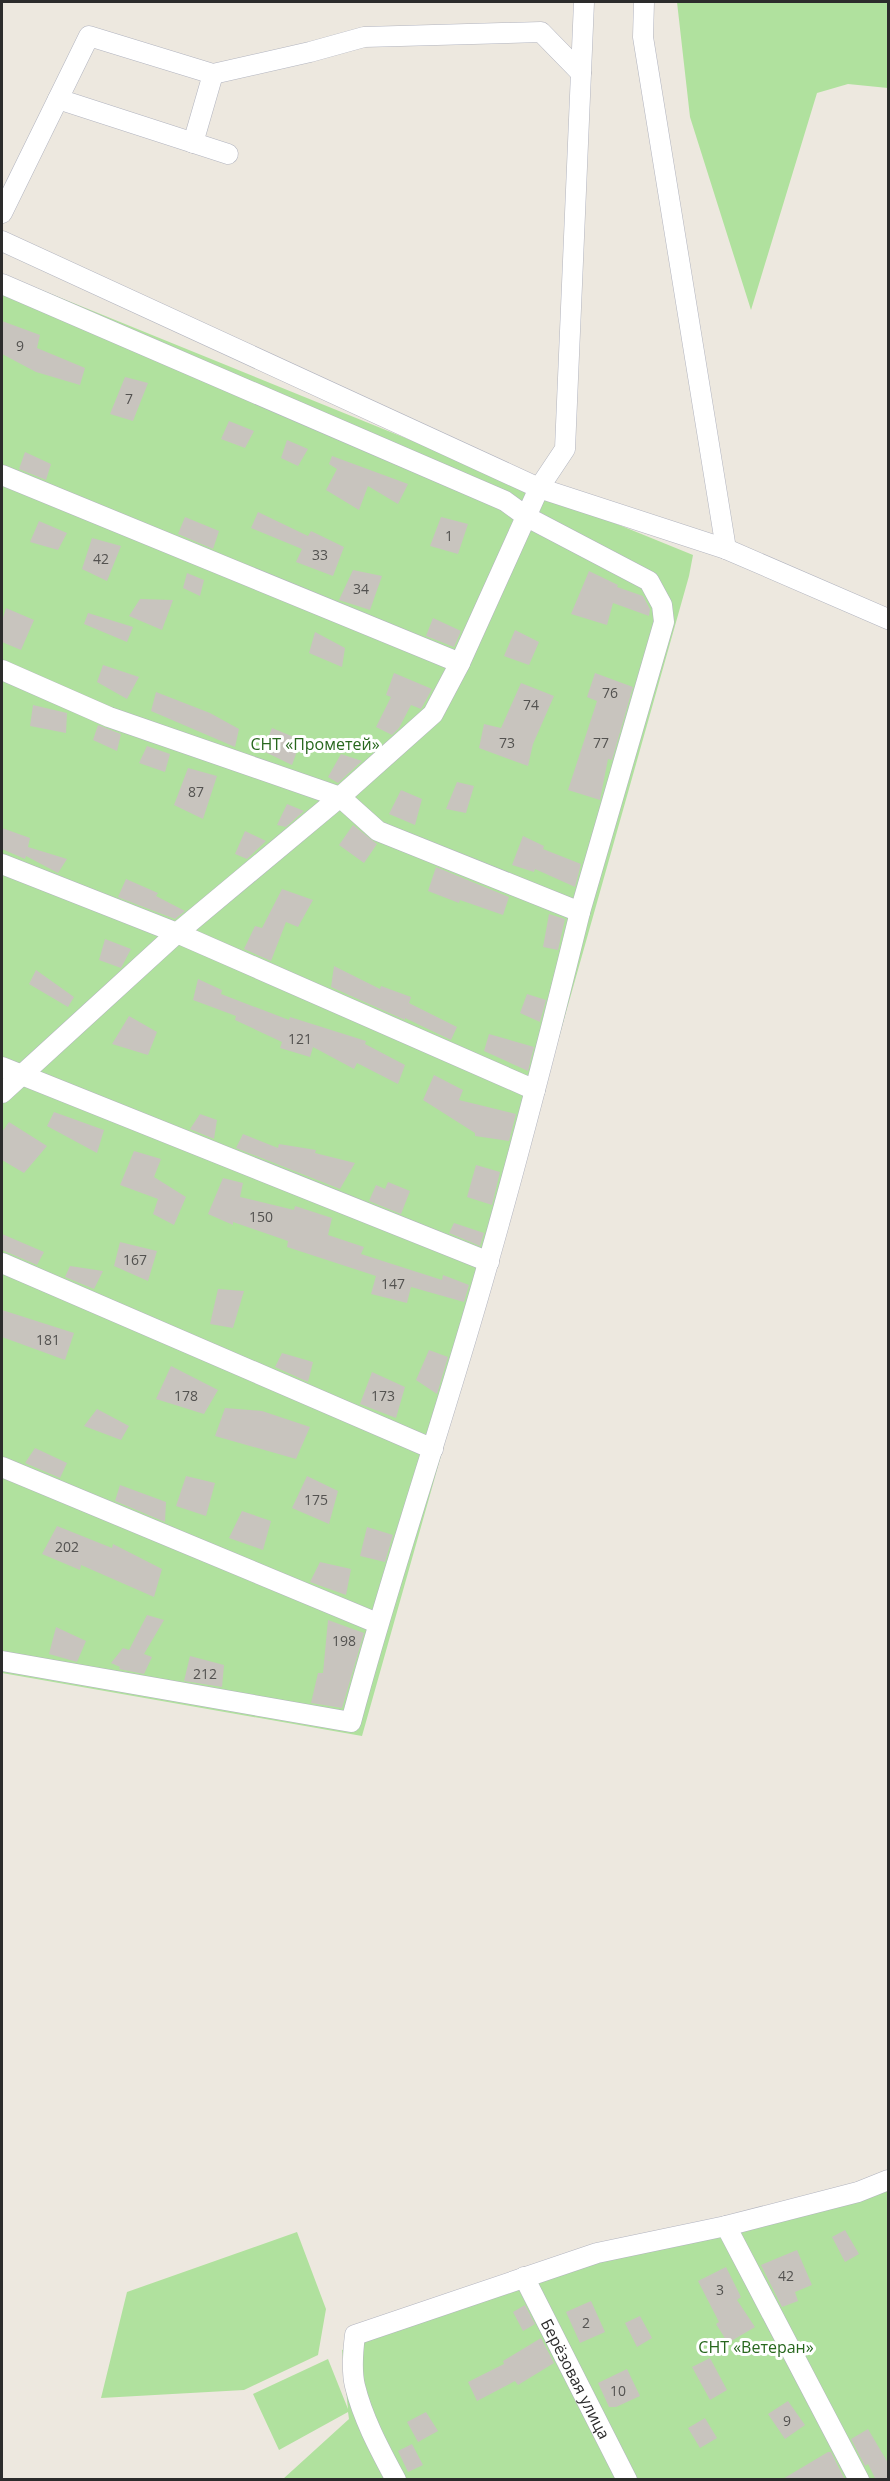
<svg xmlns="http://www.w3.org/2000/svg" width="890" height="2481" font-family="'Open Sans',sans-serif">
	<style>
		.green { fill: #b0e19e }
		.building { fill: #c8c4be }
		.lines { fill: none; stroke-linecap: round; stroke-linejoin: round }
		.minor-casing { stroke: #b2b4bf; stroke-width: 21 }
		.minor { stroke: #fff; stroke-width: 20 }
		.labels { text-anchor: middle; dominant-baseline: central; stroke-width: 6; stroke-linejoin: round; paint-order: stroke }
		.number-label { font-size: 14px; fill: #535250 }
		.park-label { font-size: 16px; fill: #28671e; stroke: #fff }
		.street-label { font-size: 16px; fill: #2c2c2c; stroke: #fff }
	</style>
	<rect width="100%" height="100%" fill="#ede8df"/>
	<path class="green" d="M677 2H888V88L848 84 817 93 751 310 690 117Z
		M2 274 693 555 689 576 362 1736 2 1673Z
		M888 2176V2479H283L349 2419 348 2412 279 2450 253 2394 328 2359 348 2409 342 2350 526 2268Z
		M297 2232 326 2309 318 2355 244 2390 101 2398 127 2292Z"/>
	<path class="building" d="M2 321 40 335 37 348 85 368 80 385 36 372 2 354Z
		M125 377 148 383 133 421 110 414Z
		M229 421 254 431 245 448 221 439Z
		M287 440 308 449 298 466 281 458Z
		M25 452 51 464 46 480 19 469Z
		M332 456 408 484 398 504 368 486 359 510 326 490 337 469 329 464Z
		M258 512 308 536 311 531 344 547 333 576 296 562 302 549 251 528Z
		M185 517 219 531 213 549 178 534Z
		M441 517 468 524 458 554 430 546Z
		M39 521 67 533 58 550 30 542Z
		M92 538 121 546 107 581 82 569Z
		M353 570 382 576 370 610 339 600Z
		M589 571 618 585 617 587 643 596 650 609 649 616 613 603 607 625 571 614Z
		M187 573 204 580 200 596 183 588Z
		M140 599 173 600 162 630 129 616Z
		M6 608 34 620 21 650 2 642V621Z
		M88 613 133 627 127 642 84 624Z
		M433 618 461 631 454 647 426 636Z
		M515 630 539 642 529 665 504 656Z
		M315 632 345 648 342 667 309 653Z
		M103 665 139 677 127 699 97 682Z
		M394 673 432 689 421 709 411 705 399 728 392 735 376 727 391 697 386 695Z
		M595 673 633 687 612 760 608 759 600 800 568 790 597 701 587 697Z
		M521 683 554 696 533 744 528 766 479 748 484 724 501 728Z
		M156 692 210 713 239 729 235 747 151 711Z
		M33 705 67 713 66 733 30 726Z
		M98 725 121 734 117 751 93 740Z
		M272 728 301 740 292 765 263 751Z
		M147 746 170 754 165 772 139 763Z
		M341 754 362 761 338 783 328 777Z
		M188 768 217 776 203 819 174 805Z
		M457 782 474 786 466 813 446 809Z
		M401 790 422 799 415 825 389 814Z
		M287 804 304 811 286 827 277 825Z
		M353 825 377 844 364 863 339 845Z
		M2 828 30 838 28 847 67 859 58 873 26 856 25 859 2 849Z
		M245 831 266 841 247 859 235 854Z
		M523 836 544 846 543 849 581 864 575 887 535 869 534 872 512 865Z
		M436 867 509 897 503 915 460 900 459 903 428 891Z
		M126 879 158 893 156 896 185 911 175 919 120 898 118 897Z
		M282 889 313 900 298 927 286 922 271 961 244 949 255 926 262 928Z
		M549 914 565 919 558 950 543 947Z
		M105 939 131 949 121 968 99 960Z
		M334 966 380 989 381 986 411 997 409 1003 457 1027 451 1040 405 1018V1020L331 987Z
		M36 970 74 997 68 1007 29 984Z
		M198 979 222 990 221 994 289 1020 290 1017 366 1041 365 1044 405 1065 398 1084 357 1063 354 1069 313 1047 310 1057 280 1048 282 1042 235 1020 236 1016 193 1000Z
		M527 994 546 1000 540 1022 520 1013Z
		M129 1016 157 1032 148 1055 112 1044Z
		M489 1034 534 1047 528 1071 484 1051Z
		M434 1075 463 1090 459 1100 516 1114 509 1141 475 1136V1133L423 1100Z
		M54 1112 104 1130 97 1153 47 1126Z
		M200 1114 217 1120 214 1139 190 1129Z
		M9 1122 47 1146 24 1173 2 1160V1132Z
		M243 1134 278 1148 279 1144 316 1150 315 1153 355 1163 340 1189 236 1148Z
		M134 1151 161 1159 154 1177 186 1197 174 1225 153 1214 158 1199 120 1185Z
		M476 1165 500 1172 492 1205 467 1197Z
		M223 1178 243 1183 240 1197 294 1210 295 1206 332 1218 328 1235 364 1247 361 1254 442 1280 443 1275 469 1285 464 1302 411 1287 407 1303 371 1294 376 1276 287 1247 288 1241 233 1222V1225L208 1214Z
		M388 1182 410 1191 401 1214 369 1201 376 1185 385 1189Z
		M454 1223 484 1233 480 1246 449 1233Z
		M2 1234 44 1252 37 1265 2 1250Z
		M120 1242 157 1251 148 1281 114 1266Z
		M70 1266 103 1271 94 1289 65 1277Z
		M218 1289 244 1291 233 1328 210 1324Z
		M2 1310 74 1333 65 1360 2 1337Z
		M429 1350 448 1357 437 1394 416 1380Z
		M282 1353 313 1362 308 1382 275 1367Z
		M171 1366 218 1390 204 1414 156 1399Z
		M372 1372 405 1387 396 1418 360 1404Z
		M225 1408 262 1411 310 1427 296 1459 215 1436Z
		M97 1409 129 1426 121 1440 84 1426Z
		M35 1448 67 1463 60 1478 25 1463Z
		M186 1476 215 1483 206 1516 176 1506Z
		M307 1476 338 1491 329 1524 292 1508Z
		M120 1485 166 1502 165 1522 115 1501Z
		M242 1511 271 1521 263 1550 229 1538Z
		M57 1526 112 1548 113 1544 162 1569 154 1597 81 1565 80 1570 42 1554Z
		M367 1527 393 1535 385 1562 360 1556Z
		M320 1562 351 1569 346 1595 310 1582Z
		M147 1615 164 1620 144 1654 152 1657 144 1674 119 1669 120 1667 111 1663 123 1648 129 1650Z
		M328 1620 364 1633 342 1708 311 1703 318 1673H323Z
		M56 1627 86 1641 77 1662 49 1654Z
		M190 1656 224 1665 222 1687 184 1681Z
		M845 2230 859 2254 845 2262 832 2237Z
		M797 2250 812 2285 795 2292 798 2301 782 2307 761 2265Z
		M726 2267 741 2297 737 2300 755 2327 728 2343 716 2324 719 2322 698 2281Z
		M591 2301 605 2332 580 2343 566 2312Z
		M525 2305 535 2324 523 2331 513 2312Z
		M640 2316 652 2338 637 2347 625 2323Z
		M541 2338 554 2363 518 2385 515 2381 477 2401 468 2382 504 2364 503 2361Z
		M710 2358 727 2390 710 2400 692 2367Z
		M627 2369 640 2396 616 2407H609L598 2383Z
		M788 2401 805 2425 785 2439 768 2414Z
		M426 2412 438 2431 418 2442 407 2422Z
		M705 2418 717 2438 700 2448 688 2428Z
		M868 2429 888 2463V2480H876L868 2464 865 2466 851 2439Z
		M412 2444 423 2465 408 2472 398 2451Z
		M828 2452H831L844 2478 781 2480Z"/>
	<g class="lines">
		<g class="minor-casing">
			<g id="minor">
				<path d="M644 2 643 37 726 549 888 619"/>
				<path d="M58 99 228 154"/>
				<path d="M193 143 213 74"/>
				<path d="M2 213 89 36 213 74 310 52 364 37 541 32 581 73"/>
				<path d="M2 241 539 488 726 549"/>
				<path d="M2 284 505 501 527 517 649 581 662 605 664 622 580 912 378 831 340 797 109 717 2 670"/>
				<path d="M2 475 460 663"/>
				<path d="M2 864 177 933 535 1090"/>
				<path d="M2 1067 489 1262"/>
				<path d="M2 1093 177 933 340 797 433 714 460 663 539 488 565 449 584 2"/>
				<path d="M2 1263 433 1449"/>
				<path d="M2 1467 377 1623"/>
				<path d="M2 1661 351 1722C392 1568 445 1417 488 1263 521 1147 551 1030 580 912"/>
				<path d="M726 2226 859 2480"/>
				<path id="s1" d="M524 2277 627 2480"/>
				<path d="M396 2480C380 2450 363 2419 355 2386 351 2370 353 2351 355 2335L597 2253 726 2226 858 2192 888 2180"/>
			</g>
		</g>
		<use href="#minor" class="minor"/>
	</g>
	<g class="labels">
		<g class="number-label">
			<text x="20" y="345">9</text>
			<text x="129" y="398">7</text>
			<text x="449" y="535">1</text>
			<text x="320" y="554">33</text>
			<text x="101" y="558">42</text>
			<text x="361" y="588">34</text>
			<text x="610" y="692">76</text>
			<text x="531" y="704">74</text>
			<text x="507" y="742">73</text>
			<text x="601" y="742">77</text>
			<text x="196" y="791">87</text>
			<text x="300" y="1038">121</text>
			<text x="261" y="1216">150</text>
			<text x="135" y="1259">167</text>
			<text x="393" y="1283">147</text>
			<text x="48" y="1339">181</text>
			<text x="186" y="1395">178</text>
			<text x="383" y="1395">173</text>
			<text x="316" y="1499">175</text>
			<text x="67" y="1546">202</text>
			<text x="344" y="1640">198</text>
			<text x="205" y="1673">212</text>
			<text x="786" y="2275">42</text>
			<text x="720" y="2289">3</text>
			<text x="586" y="2322">2</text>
			<text x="618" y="2390">10</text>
			<text x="787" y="2420">9</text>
		</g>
		<g class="park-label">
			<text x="315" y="744">СНТ «Прометей»</text>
			<text x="756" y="2347">СНТ «Ветеран»</text>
		</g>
		<g class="street-label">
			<text stroke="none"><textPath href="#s1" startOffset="114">Берёзовая улица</textPath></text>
		</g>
	</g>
	<rect width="890" height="2481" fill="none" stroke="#2c2c2c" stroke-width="6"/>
</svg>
